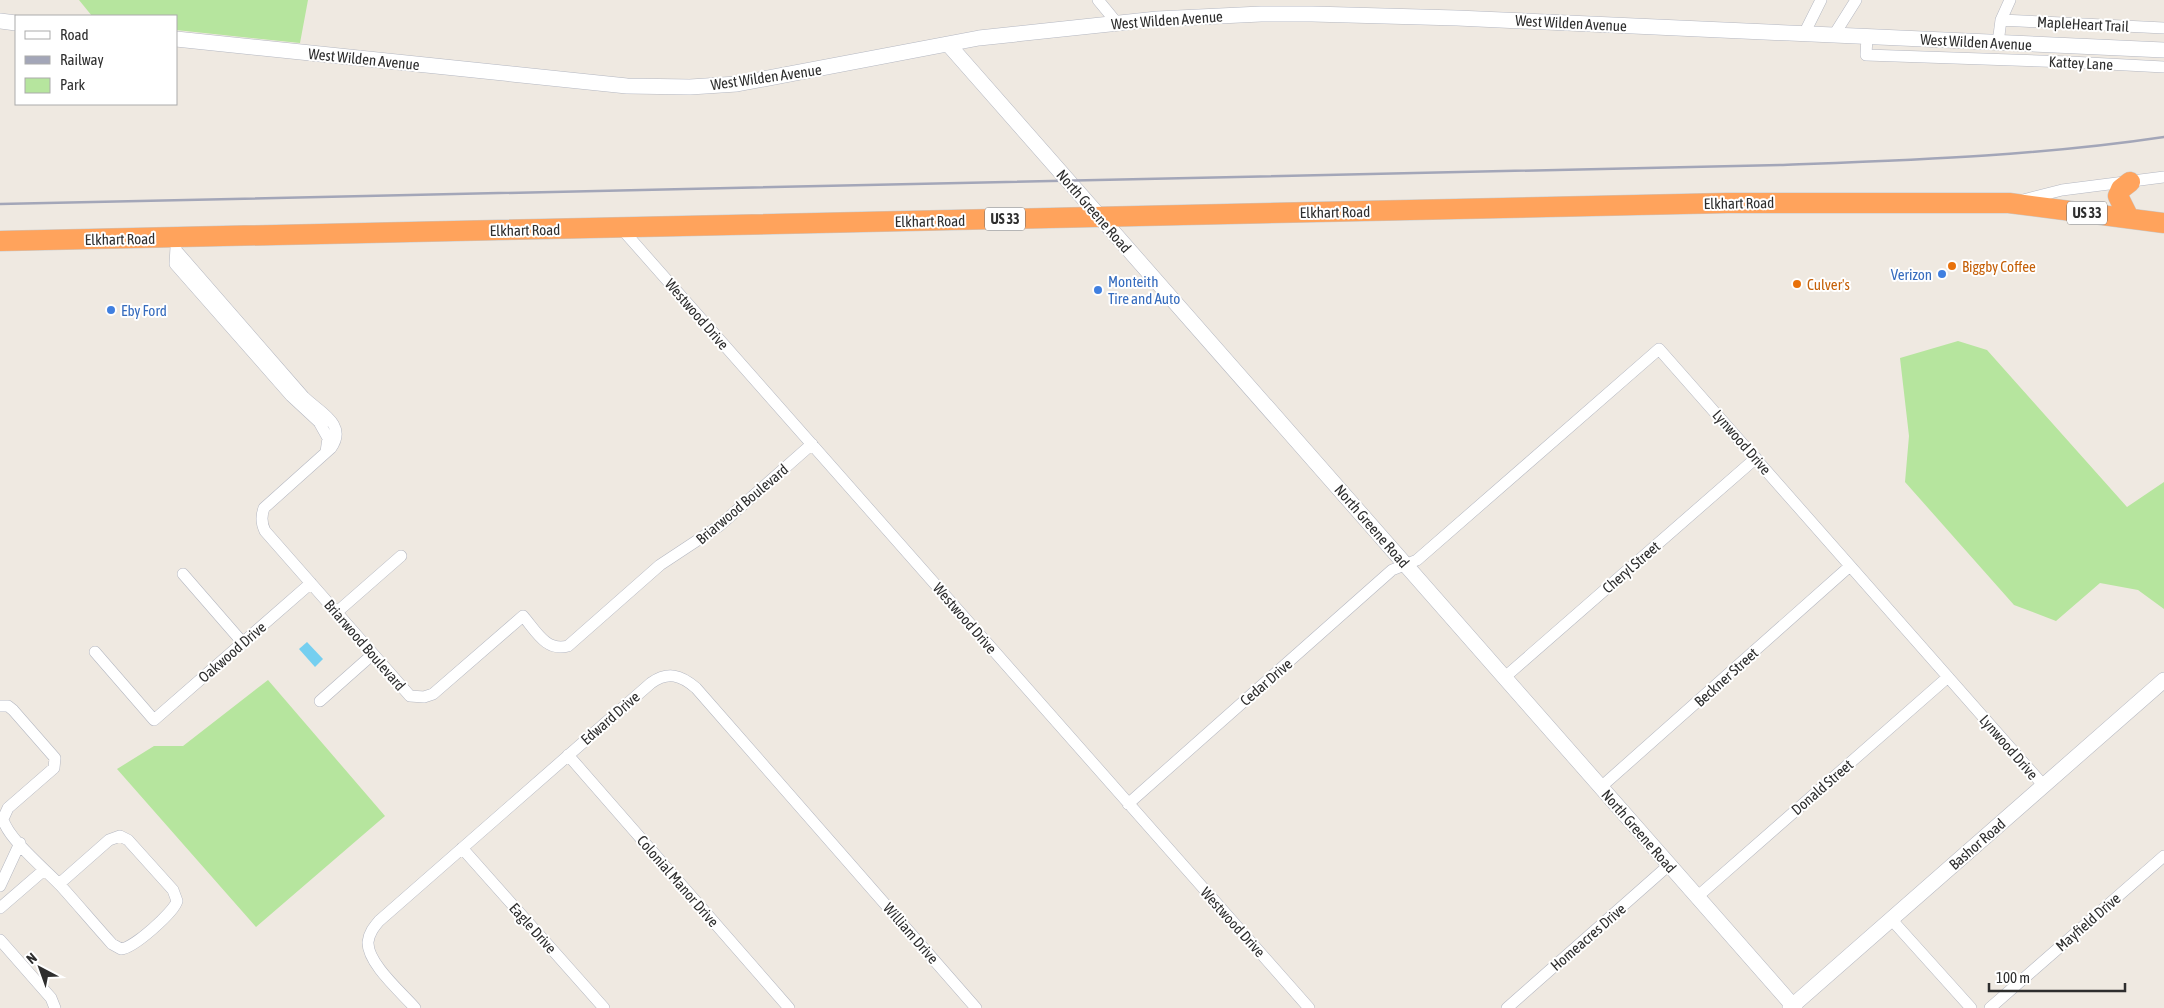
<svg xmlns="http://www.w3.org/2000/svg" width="2164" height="1008" font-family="'Asap Condensed',sans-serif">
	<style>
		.green { fill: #b6e59e }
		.water { fill: #75cff0 }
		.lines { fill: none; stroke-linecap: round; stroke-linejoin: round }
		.street-casing { stroke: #b4b7c1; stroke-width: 12 }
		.secondary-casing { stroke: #b4b7c1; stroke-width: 16 }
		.highway-casing { stroke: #c9c9c9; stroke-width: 21 }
		.street { stroke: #fff; stroke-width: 11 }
		.secondary { stroke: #fff; stroke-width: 15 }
		.highway { stroke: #ffa35c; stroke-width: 20 }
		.rail { stroke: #a3a6b8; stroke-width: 2.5 }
		.food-dot { fill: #e8710a; stroke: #fff; stroke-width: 2 }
		.shop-dot { fill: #3f7fe0; stroke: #fff; stroke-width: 2 }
		.labels { text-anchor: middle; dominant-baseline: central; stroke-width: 4; stroke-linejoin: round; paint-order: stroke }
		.shield { fill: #fff; stroke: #6d6d6d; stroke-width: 1 }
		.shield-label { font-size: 14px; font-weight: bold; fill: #2e2e2e }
		.street-label { font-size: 15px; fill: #2e2e2e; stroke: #fff }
		.food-label { font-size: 15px; fill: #c56008; stroke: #fff; text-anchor: start }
		.shop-label { font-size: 15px; fill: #366cbe; stroke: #fff; text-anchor: start }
	</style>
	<rect width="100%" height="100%" fill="#efe9e1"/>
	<path class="green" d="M79 0H308L300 43 176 30V16H92Z
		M1958 341 1987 350 2127 507 2164 482V609L2138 590 2100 583 2056 621 2014 605 1905 482 1909 436 1900 358Z
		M268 680 385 816 256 927 117 769 154 746H183Z"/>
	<path class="water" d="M307 642 323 659 315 667 299 649Z"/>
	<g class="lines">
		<g class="street-casing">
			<path id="street" d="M1098 0 1117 23
				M2001 20 2164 28
				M1804 34 1821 0
				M1834 35 1856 0
				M1867 37 1866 55 2070 62 2164 67
				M1998 43 2001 20 2010 0
				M2023 200 2062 190 2164 177
				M621 228 1309 1008
				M176 247 175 264 291 396 319 422 328 438 326 452
				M176 250 304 397C319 412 348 424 331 448L264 508C261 516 261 523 265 531L410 696 424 697 433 694 523 616C536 631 546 652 568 646L660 565 719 526 812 444
				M183 574 243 643
				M337 612 401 556
				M95 652 154 720 311 583
				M1505 677 1756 458
				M320 701 373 654
				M0 706H8L13 710 55 758 54 768 8 808 3 819C7 838 47 871 61 886 78 905 95 925 112 944L121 949C134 948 174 912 177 901L173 890 128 840 120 836 109 840 59 884
				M568 755 789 1008
				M1601 787 1850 566
				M1128 804 1392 570 1417 560 1659 349 2044 786
				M462 848 604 1008
				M0 886 20 843
				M1697 897 1948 677
				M0 908 44 870
				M1891 919 1971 1008
				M0 940 51 998 55 1008
				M415 1008C402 993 367 963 368 942 369 933 374 927 379 921L651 683C668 671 681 675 696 688L976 1008
				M1507 1008 1669 865
				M1990 1008 2164 856"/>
		</g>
		<g class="secondary-casing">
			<path id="secondary" d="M0 21 16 23
				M176 39 627 86 690 87 737 84 979 38 1157 19 1261 14H1312L1457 18 2164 50
				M948 44 1795 1008
				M1790 1008 2164 680"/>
		</g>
		<g class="highway-casing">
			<path id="highway" d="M2129 218 2118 196 2121 189 2130 182
				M0 241 1727 203H2009L2164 223"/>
		</g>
		<use href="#street" class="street"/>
		<use href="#secondary" class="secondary"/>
		<use href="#highway" class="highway"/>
		<path class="rail" d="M0 204 1783 165C1910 160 2037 156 2164 137"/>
	</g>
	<g class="food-dot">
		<circle cx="1952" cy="266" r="5"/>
		<circle cx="1797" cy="284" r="5"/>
	</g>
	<g class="shop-dot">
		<circle cx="1942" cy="274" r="5"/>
		<circle cx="1098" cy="290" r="5"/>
		<circle cx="111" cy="310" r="5"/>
	</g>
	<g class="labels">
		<g class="shield">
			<rect x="2067" y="201.5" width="40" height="23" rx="4"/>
			<rect x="985" y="207.5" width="40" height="23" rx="4"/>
		</g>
		<g class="shield-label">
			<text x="2087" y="213">US 33</text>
			<text x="1005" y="219">US 33</text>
		</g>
		<g class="street-label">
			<text transform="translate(1167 20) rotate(-4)">West Wilden Avenue</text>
			<text transform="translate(1571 23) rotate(3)">West Wilden Avenue</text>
			<text transform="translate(2083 24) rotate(3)">MapleHeart Trail</text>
			<text transform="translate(1976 42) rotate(3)">West Wilden Avenue</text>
			<text transform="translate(364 59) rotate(6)">West Wilden Avenue</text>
			<text transform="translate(2081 63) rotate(3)">Kattey Lane</text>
			<text transform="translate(766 77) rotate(-8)">West Wilden Avenue</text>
			<text transform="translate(1739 203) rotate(-1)">Elkhart Road</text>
			<text transform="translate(1094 211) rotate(49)">North Greene Road</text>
			<text transform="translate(1335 212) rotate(-1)">Elkhart Road</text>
			<text transform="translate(930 221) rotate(-1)">Elkhart Road</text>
			<text transform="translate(525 230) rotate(-1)">Elkhart Road</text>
			<text transform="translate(120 239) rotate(-1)">Elkhart Road</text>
			<text transform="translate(697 314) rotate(49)">Westwood Drive</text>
			<text transform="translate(1742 442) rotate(49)">Lynwood Drive</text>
			<text transform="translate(742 504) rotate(-40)">Briarwood Boulevard</text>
			<text transform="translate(1372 526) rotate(49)">North Greene Road</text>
			<text transform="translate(1631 567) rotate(-41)">Cheryl Street</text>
			<text transform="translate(965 618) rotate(49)">Westwood Drive</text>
			<text transform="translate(365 645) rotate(49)">Briarwood Boulevard</text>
			<text transform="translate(232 652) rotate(-41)">Oakwood Drive</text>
			<text transform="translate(1726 677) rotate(-42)">Beckner Street</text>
			<text transform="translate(1266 682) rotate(-41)">Cedar Drive</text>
			<text transform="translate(610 718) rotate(-41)">Edward Drive</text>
			<text transform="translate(2009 747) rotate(49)">Lynwood Drive</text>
			<text transform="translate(1822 787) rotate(-41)">Donald Street</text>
			<text transform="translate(1639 831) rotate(49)">North Greene Road</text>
			<text transform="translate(1977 844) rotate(-41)">Bashor Road</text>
			<text transform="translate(678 881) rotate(49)">Colonial Manor Drive</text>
			<text transform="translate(1233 922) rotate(48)">Westwood Drive</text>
			<text transform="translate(2088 922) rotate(-41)">Mayfield Drive</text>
			<text transform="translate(533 928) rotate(48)">Eagle Drive</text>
			<text transform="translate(911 933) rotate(49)">William Drive</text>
			<text transform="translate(1588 937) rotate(-41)">Homeacres Drive</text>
		</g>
		<g class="food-label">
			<text x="1962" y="266">Biggby Coffee</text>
			<text x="1807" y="284">Culver's</text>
		</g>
		<g class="shop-label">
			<text x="1932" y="274" text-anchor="end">Verizon</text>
			<text x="1108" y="281">Monteith<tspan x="1108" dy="17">Tire and Auto</tspan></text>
			<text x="121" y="310">Eby Ford</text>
		</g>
	</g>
	<rect x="15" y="15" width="162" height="90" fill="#ffffff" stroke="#ababab"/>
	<rect x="25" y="31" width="25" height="8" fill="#ffffff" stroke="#ababab"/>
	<text x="60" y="40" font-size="15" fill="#2e2e2e">Road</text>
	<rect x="25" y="56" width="25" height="8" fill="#a3a6b8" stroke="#ababab"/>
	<text x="60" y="65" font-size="15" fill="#2e2e2e">Railway</text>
	<rect x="25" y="78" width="25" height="15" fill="#b6e59e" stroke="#ababab"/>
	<text x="60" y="90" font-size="15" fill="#2e2e2e">Park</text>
	<g transform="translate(40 968) rotate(319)" stroke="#ffffff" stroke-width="4" paint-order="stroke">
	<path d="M0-4L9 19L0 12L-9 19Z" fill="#2e2e2e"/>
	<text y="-8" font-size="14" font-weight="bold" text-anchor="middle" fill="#2e2e2e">N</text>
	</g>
	<path d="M1989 983v8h136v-8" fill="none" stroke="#2e2e2e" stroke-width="2.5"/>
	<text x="1996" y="983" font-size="15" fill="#2e2e2e" stroke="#ffffff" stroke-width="4" paint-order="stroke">100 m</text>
</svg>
